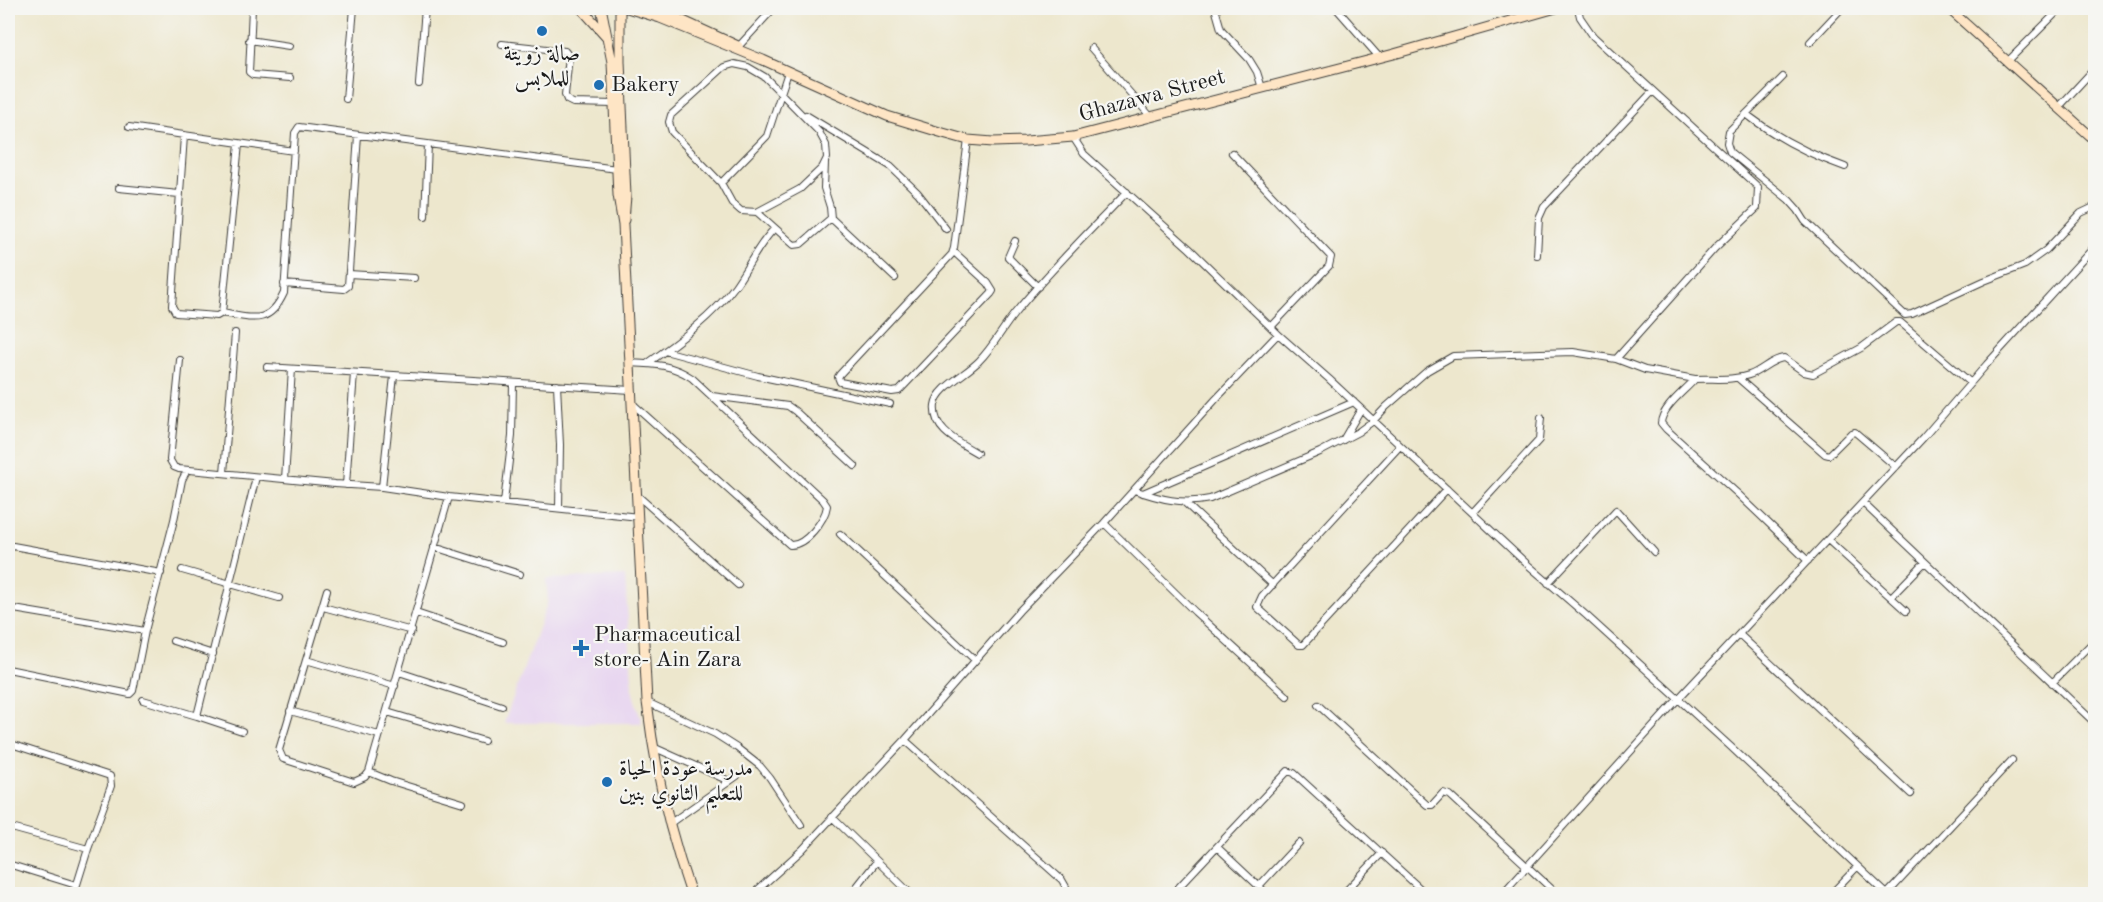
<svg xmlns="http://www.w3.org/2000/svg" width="2103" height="902" font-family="'Old Standard TT',Amiri,serif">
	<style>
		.built { fill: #e6d2f0 }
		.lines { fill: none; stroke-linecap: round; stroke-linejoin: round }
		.minor-casing { stroke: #3b3a37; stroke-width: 8 }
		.secondary-casing { stroke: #3b3a37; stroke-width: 11 }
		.minor { stroke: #fff; stroke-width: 6 }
		.secondary { stroke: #fee5c5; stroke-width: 9 }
		.poi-dot { fill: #1f6fb2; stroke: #f6f6f2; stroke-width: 2 }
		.labels { text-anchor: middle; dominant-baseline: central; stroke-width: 4.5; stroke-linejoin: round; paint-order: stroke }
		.poi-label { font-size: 22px; fill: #1c1c1c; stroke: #f6f6f2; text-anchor: start }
		.street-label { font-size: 22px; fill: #1c1c1c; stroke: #f6f6f2 }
	</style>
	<rect width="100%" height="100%" fill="#f6f6f2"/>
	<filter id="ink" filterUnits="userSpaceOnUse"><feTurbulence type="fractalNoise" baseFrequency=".0167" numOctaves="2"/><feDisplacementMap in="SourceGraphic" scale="12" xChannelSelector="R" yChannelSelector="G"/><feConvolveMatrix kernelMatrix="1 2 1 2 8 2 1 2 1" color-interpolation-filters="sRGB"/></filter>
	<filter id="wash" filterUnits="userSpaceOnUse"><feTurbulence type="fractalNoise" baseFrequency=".008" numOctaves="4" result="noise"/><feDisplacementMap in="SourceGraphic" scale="24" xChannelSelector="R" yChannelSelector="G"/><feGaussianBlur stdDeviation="1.35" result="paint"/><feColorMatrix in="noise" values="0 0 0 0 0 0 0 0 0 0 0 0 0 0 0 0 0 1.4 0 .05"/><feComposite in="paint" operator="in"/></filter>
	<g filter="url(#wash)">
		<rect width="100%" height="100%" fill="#ede7cd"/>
		<path class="built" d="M625 576 633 694 642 723H504L548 601 546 579Z"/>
	</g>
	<g filter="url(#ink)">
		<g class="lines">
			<g class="minor-casing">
				<path id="minor" d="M252 8 249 72 253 75 290 78
					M1215 8 1221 29 1249 59 1257 72 1262 88
					M1336 8 1380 58
					M1578 8 1580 17 1593 36 1758 187 1757 208 1715 248 1616 359 1645 370 1695 379
					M249 40 289 46
					M1810 42 1842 8
					M502 44 565 51 569 56 565 95 567 100 573 103 614 104
					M739 46 774 8
					M1091 48 1151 117
					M2008 61 2061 8
					M734 64 748 67 765 77 819 132 826 145 827 158 822 168 800 189 757 212 741 211 732 203 721 183 672 132 669 122 671 115 724 67Z
					M1783 77 1729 131 1727 143 1730 152 1789 200 1798 210 1805 221 1905 315 1912 314 1984 281 2025 265 2046 250 2081 213 2096 206
					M419 84 425 8
					M346 99 354 8
					M2058 108 2096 67
					M1746 114C1777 138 1808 154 1845 167
					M806 115 890 166 918 193 946 229
					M129 127 294 151
					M184 136 172 306 176 313 217 316 222 313 239 144
					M1073 137 1084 154 1094 163 1190 249 1278 334 1329 379 1527 564 1587 616 1731 747 1887 894 2012 760
					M1232 153 1331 257 1329 266 1271 327
					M721 183 767 136 788 72
					M119 188 179 194
					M757 212 794 245 801 244 831 218 830 207 824 188 825 163
					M425 216 428 144
					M831 218 895 278
					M1015 241 1008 257 1038 287
					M953 251 988 283 993 291 991 294 899 391 892 392 840 382 838 377 840 374 952 254 954 248 968 140
					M1537 255 1539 218 1544 207 1653 91
					M349 274 414 278
					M284 284 344 289 348 286 358 135
					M222 313C252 318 269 326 284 293L295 133 299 127 617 169
					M665 351 758 376 890 404
					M180 360 170 460 174 467 179 469 335 484 382 487 449 497 639 517
					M629 363C653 364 671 364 692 378L823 500 827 506C825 520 805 546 790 545L633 404
					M648 363C678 342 713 316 735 286 749 267 757 246 774 229
					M267 367 631 390
					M1739 379 1825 454 1829 455 1851 433 1855 432 1896 467
					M557 385 560 445 559 508
					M712 396 788 406 795 411 855 466
					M1343 440 1361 409
					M1400 446 1262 596 1257 607 1299 645H1303L1447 489
					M977 453C959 442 932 431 935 405 937 388 968 373 979 361 993 347 1002 329 1015 313 1049 271 1089 232 1127 192
					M224 473 235 333
					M285 479 292 369
					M346 485 354 373
					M382 487 394 376
					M1134 490C1160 499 1182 505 1210 499L1320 452 1358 432 1373 421 1386 407 1427 371 1453 356 1573 352 1616 359
					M1143 493 1354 402
					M638 496 738 585
					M449 497 369 772 391 781 463 803
					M504 502 512 436 513 383
					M1184 502 1273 585
					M1863 503 2096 724
					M1473 512 1539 440 1541 418
					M1104 523 1195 612 1287 696
					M840 534 975 660
					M1828 540 1906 611
					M434 547 520 574
					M8 549 13 546 161 573
					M1808 561 1738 494 1666 429 1661 423C1662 407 1685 391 1695 379 1714 378 1732 381 1749 375 1762 371 1771 359 1784 358L1804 372 1813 374 1861 348 1896 322H1900L1971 383
					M182 570 279 598
					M1548 583 1616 510 1654 552
					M327 590 279 750 283 759 354 782 365 777 369 772
					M1891 597 1925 562
					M323 607 412 631
					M8 608 145 631
					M416 613 503 642
					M1740 635 1911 794
					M173 641 213 654
					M306 660 395 686
					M8 669 130 694 133 691 145 631 174 520 182 480 187 470
					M399 672 502 706
					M2052 683 2096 639
					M143 700 197 716 256 477
					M647 702 715 734 737 748 760 766 770 778 801 825
					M1318 705 1427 805H1432L1443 793 1450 795 1557 894
					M290 711 379 735
					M387 712 484 741
					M197 716 242 731
					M905 740 1062 880 1066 887 1062 894
					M8 743 110 776 111 786 88 849 74 894
					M653 747 729 781
					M832 817 911 894
					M669 824 737 776
					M8 827 88 849
					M1217 847 1267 894
					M8 864 76 885
					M1259 886 1299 843
					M1177 889 1288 771 1294 773 1426 894
					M753 894 802 850 905 740 1019 611 1104 523 1216 399 1278 334
					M851 894 877 861
					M1343 894 1382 853
					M1502 894 1678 699 1923 438 1987 364 2096 245
					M1831 894 1857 867"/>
			</g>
			<g class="secondary-casing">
				<path id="secondary" d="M581 8 607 37
					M620 8V61L626 196 624 220
					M627 8 660 18 763 60 887 116 943 133 968 140 993 142 1026 141 1073 137 1394 54 1556 8
					M655 8 738 46
					M1948 8 2096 141
					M602 12 612 62 618 195 623 225 647 702C655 769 669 831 691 894"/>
			</g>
			<use href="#minor" class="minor"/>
			<use href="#secondary" class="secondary"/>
		</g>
	</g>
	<g class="poi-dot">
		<circle cx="542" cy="31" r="6"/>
		<circle cx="599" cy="85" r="6"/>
		<path d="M578 639h6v6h6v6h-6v6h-6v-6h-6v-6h6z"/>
		<circle cx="607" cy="782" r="6"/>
	</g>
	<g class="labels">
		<g class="poi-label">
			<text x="542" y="54" text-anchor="middle">صالة زويتة<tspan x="542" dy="25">للملابس</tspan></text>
			<text x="611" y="85">Bakery</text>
			<text x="594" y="635">Pharmaceutical<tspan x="594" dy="25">store- Ain Zara</tspan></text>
			<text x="619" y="769">مدرسة عودة الحياة<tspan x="619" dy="25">للتعليم الثانوي بنين</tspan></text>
		</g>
		<g class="street-label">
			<text transform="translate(1152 96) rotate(-15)">Ghazawa Street</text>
		</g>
	</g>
	<rect width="2103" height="902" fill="none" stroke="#f6f6f2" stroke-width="30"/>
</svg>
